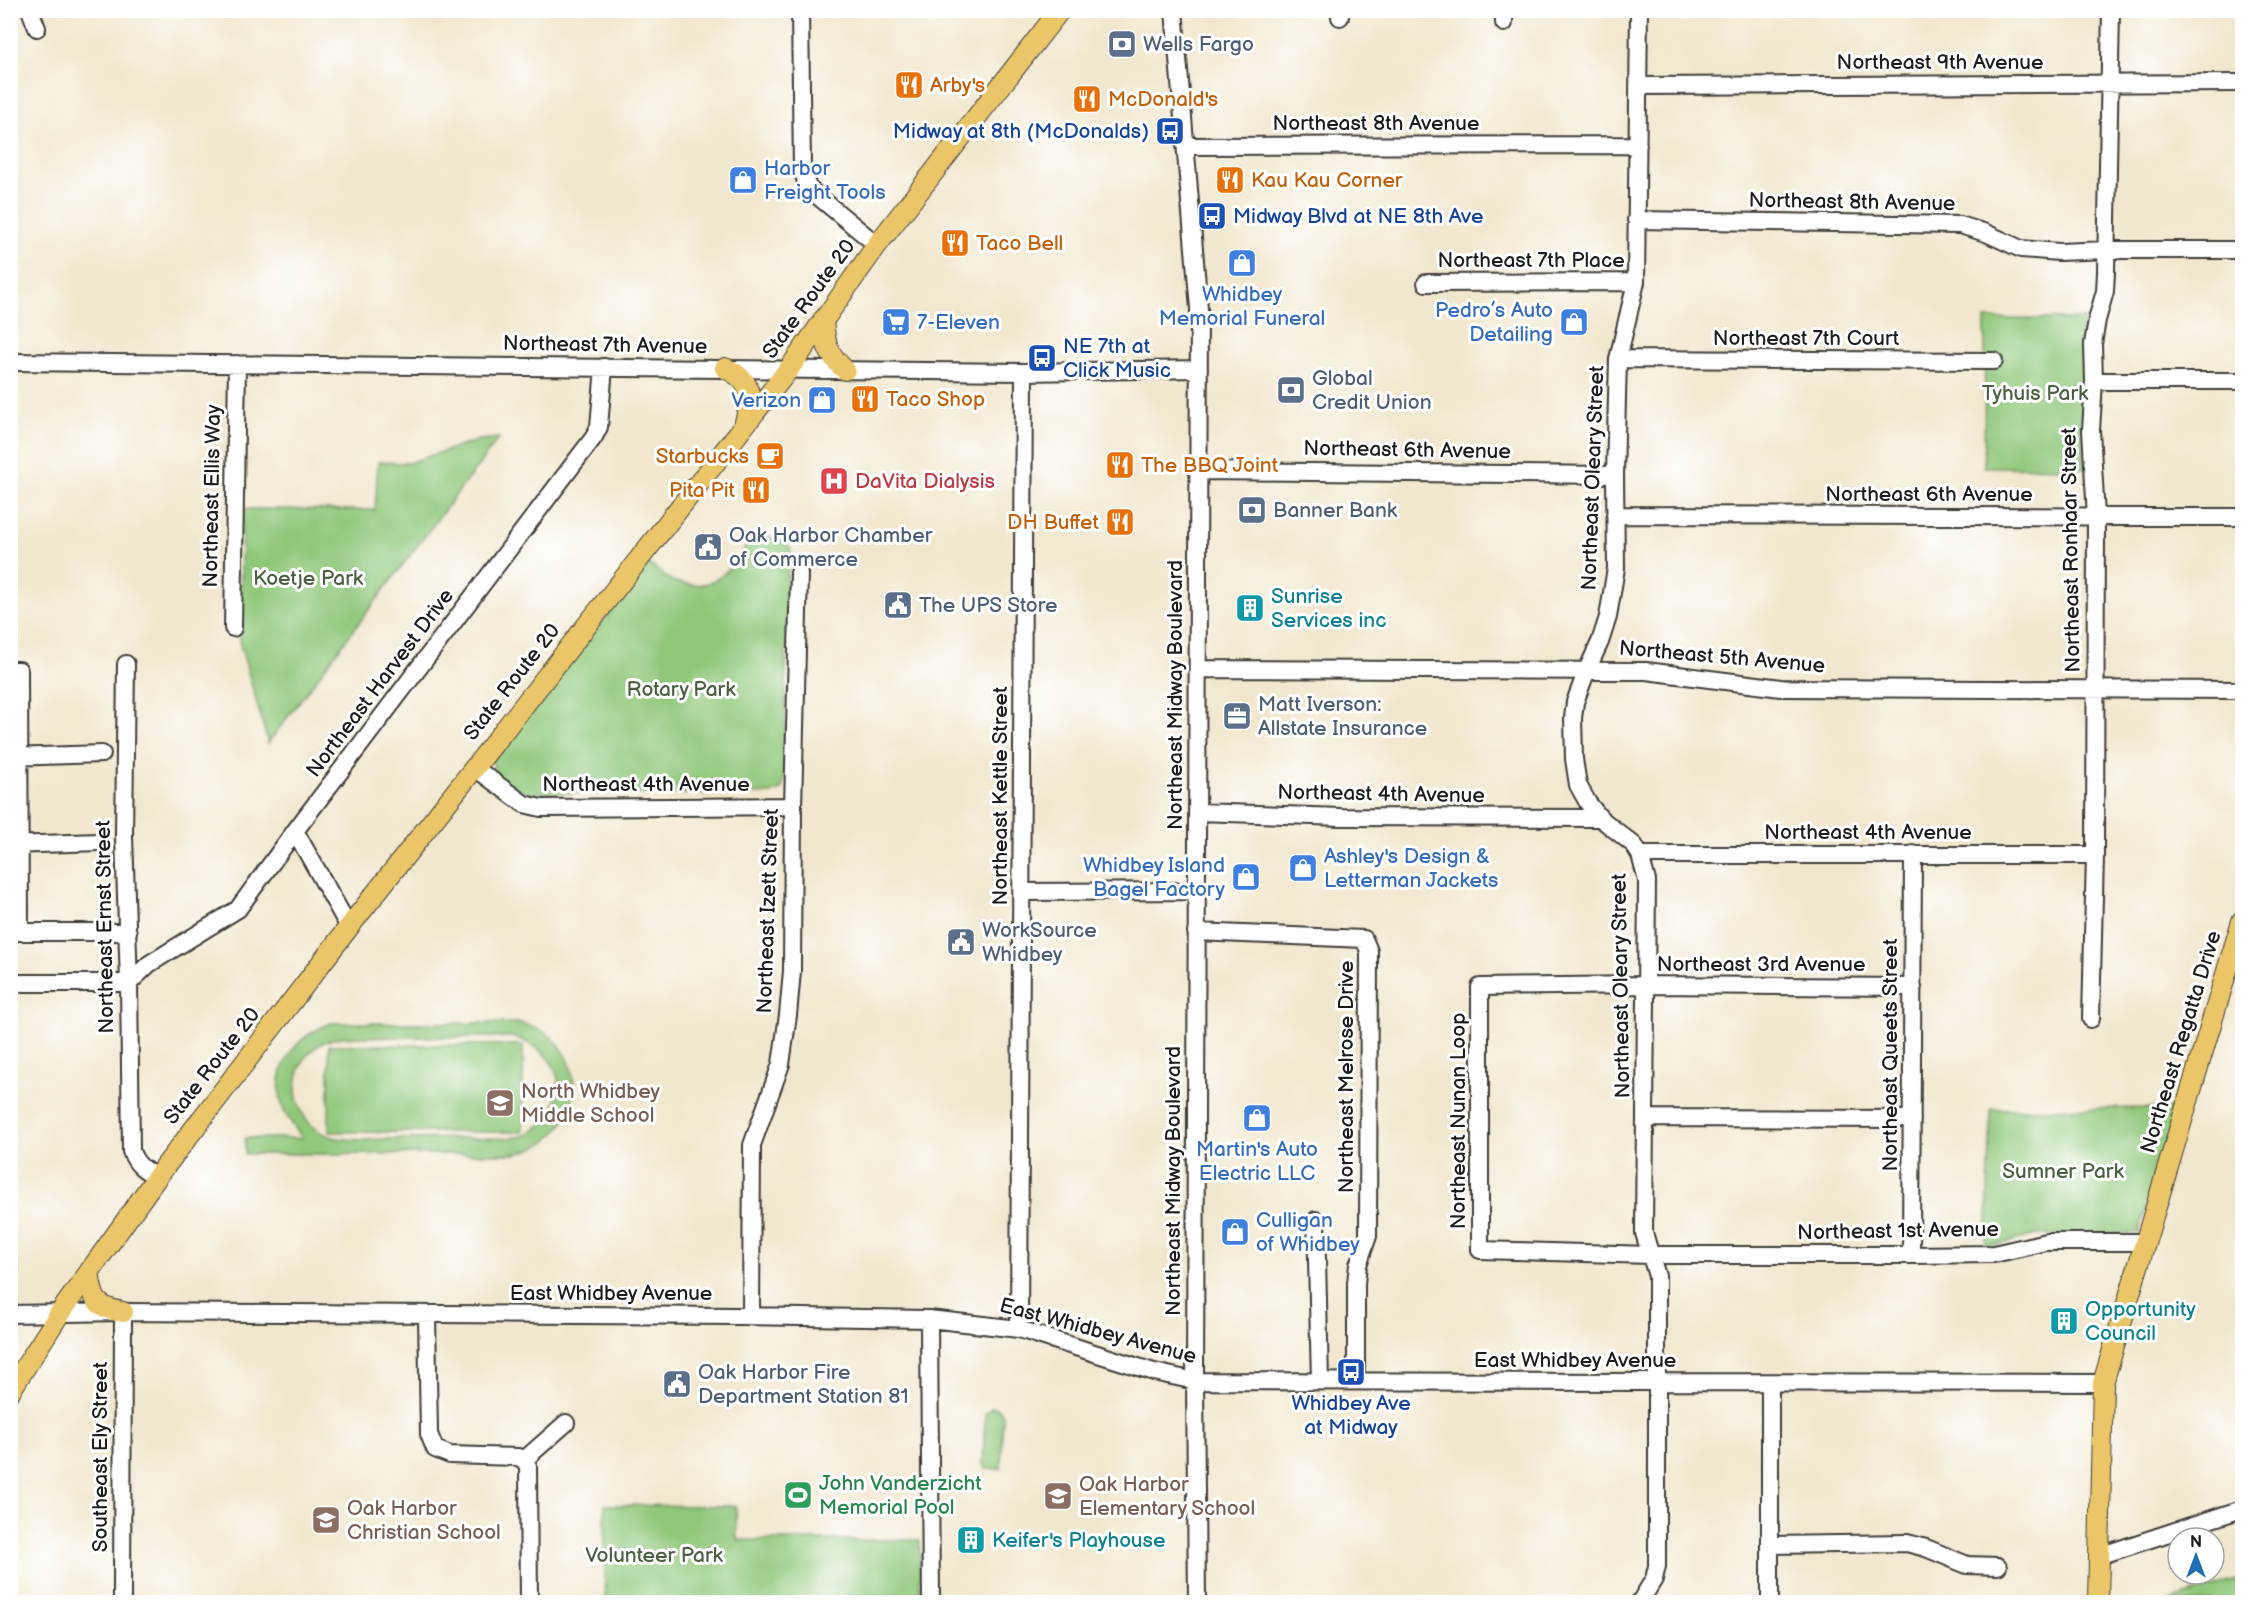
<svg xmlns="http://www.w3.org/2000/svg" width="2253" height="1613" font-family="'Balsamiq Sans',sans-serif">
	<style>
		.green { fill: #8fc779; stroke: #56724a; stroke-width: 1.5; fill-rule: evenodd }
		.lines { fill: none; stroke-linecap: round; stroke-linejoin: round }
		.minor-casing { stroke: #3c3a37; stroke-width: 20 }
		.major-casing { stroke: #3c3a37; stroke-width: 22 }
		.minor { stroke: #fff; stroke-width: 16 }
		.major { stroke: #ebc669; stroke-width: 20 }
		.labels { text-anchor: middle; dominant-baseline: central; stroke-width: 6; stroke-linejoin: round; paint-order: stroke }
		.service-label { font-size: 21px; fill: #4e5e75; stroke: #fff; text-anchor: start }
		.street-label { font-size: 21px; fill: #1c1c1c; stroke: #fff }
		.food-label { font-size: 21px; fill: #c56008; stroke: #fff; text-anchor: start }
		.transit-label { font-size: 21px; fill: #164399; stroke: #fff; text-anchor: start }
		.shop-label { font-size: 21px; fill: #366cbe; stroke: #fff; text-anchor: start }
		.park-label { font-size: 21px; fill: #4a6041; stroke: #fff }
		.health-label { font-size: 21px; fill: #be3a42; stroke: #fff; text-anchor: start }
		.culture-label { font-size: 21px; fill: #0d838f; stroke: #fff; text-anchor: start }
		.education-label { font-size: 21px; fill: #785e54; stroke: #fff; text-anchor: start }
		.leisure-label { font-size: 21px; fill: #27864d; stroke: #fff; text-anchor: start }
	</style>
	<rect width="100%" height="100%" fill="#fff"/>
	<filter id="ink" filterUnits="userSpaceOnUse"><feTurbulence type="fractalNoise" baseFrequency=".0167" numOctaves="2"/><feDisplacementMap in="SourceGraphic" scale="12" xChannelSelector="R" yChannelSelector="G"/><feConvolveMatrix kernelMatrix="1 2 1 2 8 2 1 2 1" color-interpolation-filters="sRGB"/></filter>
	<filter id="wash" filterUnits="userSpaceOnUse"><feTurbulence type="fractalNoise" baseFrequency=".008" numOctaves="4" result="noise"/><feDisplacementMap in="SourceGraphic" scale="24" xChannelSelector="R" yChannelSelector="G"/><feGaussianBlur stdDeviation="1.35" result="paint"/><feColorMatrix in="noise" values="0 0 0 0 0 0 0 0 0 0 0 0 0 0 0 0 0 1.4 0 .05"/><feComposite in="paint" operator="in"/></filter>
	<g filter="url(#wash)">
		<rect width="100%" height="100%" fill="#f1e7ce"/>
		<path class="green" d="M1985 319H2085L2084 468 1984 467Z
			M499 438 268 743 240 644 242 509 375 510 378 462 408 463 479 440Z
			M755 533 785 542 791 550 788 561 784 781 782 789 771 794 526 793 496 777 492 760 649 564C657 569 667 580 676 582 719 595 734 563 755 533Z
			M331 1023H520C528 1026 539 1028 546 1033 584 1060 582 1115 545 1142 536 1149 525 1151 515 1154H245V1138H302C297 1129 288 1120 284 1111 269 1070 294 1037 331 1023ZM343 1037H510C552 1045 575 1085 544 1120 539 1126 534 1132 526 1135 520 1137 513 1137 507 1138 467 1138 428 1139 388 1139 371 1139 349 1142 333 1137 304 1130 290 1098 299 1071 305 1051 322 1040 343 1037Z
			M329 1045H523V1132H329Z
			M2176 1108 2139 1233 2036 1235 2002 1244 1986 1246 1991 1109Z
			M992 1407 998 1408 1003 1415 1001 1469H985L983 1464 985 1414Z
			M605 1505 736 1506 737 1540H920V1602H605Z
			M2242 1578V1602H2167Z"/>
	</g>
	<g filter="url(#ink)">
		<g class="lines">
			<g class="minor-casing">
				<path id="minor" d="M30 10 37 28
					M800 10 802 169 808 188 877 245
					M1174 10 1199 309 1195 1381 1197 1602
					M1340 10V17
					M1504 10V23
					M1639 10 1636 282 1618 359 1615 475 1616 568 1608 617 1600 642 1587 670 1575 702 1573 718 1574 759 1578 785 1588 803 1600 818 1634 845 1640 855 1647 881 1644 1233 1657 1276V1566L1654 1579 1640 1602
					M1638 86 2242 83
					M1185 146 1638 145
					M1636 220 1960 225 1986 233 2021 249 2059 252 2107 250H2242
					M1426 283 1636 282
					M1618 359 1994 361
					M10 362 1024 372 1199 369
					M2094 381H2242
					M1198 471 1615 475
					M1615 515 2242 517
					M233 628 237 364
					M126 664 124 837 129 983 131 1151C136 1165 144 1170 157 1177
					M1198 669 1646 671 1781 688 2242 690
					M10 670H19L20 932
					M10 757 102 754
					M475 768 524 804 541 808 793 806
					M1198 812 1341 817 1600 818
					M295 831 349 927
					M10 845 100 842
					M1640 855H2095
					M1022 892 1196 891
					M10 932H128
					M1196 932 1364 939 1369 951 1368 1236 1358 1265 1356 1283V1381
					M10 983H129
					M129 983 149 964 238 909 295 831 594 437 599 427 604 367
					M1913 987 1646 985 1480 987V1250L1650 1255H1911L1994 1254 2046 1242H2146
					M2091 1019 2095 855 2096 517 2091 430 2094 381 2093 344 2097 320 2105 291 2106 272 2111 10
					M1645 1118 1912 1119
					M1316 1220 1320 1381
					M1911 1255 1913 854
					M10 1314 123 1312 738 1316 929 1319 1019 1329 1154 1372 1195 1381 2103 1383
					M427 1314 429 1434 435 1449 450 1455 518 1457 524 1460 528 1466 529 1602
					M751 1316 752 1145 781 1064 788 1015 792 971 793 806 799 573
					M929 1319 931 1602
					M1019 1329 1024 372
					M524 1460 566 1423
					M1770 1545 1907 1543 1926 1548 1967 1565 1998 1566
					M2099 1556 2242 1509
					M122 1602 123 1312
					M1770 1602V1384"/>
			</g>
			<g class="major-casing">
				<path id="major" d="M823 320C825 344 827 353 845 370
					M725 368C752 380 753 396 745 422
					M89 1272C93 1299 94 1307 123 1312
					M10 1391 60 1313 157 1177 349 927 789 369 877 245 1060 10
					M2098 1602 2103 1383 2242 921"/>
			</g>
			<use href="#minor" class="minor"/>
			<use href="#major" class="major"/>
		</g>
	</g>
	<defs>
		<g id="bank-square" transform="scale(1.5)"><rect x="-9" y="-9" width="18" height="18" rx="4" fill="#5c6f8a" stroke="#fff"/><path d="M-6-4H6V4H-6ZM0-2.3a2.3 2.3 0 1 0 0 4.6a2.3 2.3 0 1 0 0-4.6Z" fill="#fff"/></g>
		<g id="restaurant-square" transform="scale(1.5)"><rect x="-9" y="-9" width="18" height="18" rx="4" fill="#e8710a" stroke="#fff"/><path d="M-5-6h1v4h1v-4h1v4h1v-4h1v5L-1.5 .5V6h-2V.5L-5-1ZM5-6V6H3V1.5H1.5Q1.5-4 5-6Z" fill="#fff"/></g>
		<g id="bus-square" transform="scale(1.5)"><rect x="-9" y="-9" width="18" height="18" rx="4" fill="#1a4fb4" stroke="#fff"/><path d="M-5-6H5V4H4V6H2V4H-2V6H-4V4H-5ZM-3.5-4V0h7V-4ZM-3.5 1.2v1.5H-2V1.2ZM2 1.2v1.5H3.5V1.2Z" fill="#fff"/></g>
		<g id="shop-square" transform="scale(1.5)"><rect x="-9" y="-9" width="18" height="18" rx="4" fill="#3f7fe0" stroke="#fff"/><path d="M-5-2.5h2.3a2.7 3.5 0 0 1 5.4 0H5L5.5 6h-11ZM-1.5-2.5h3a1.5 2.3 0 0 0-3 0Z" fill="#fff"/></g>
		<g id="supermarket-square" transform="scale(1.5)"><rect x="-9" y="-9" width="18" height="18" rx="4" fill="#3f7fe0" stroke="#fff"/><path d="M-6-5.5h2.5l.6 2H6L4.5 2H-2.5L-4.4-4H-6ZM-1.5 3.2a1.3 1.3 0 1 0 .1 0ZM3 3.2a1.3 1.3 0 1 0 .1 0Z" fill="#fff"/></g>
		<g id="cafe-square" transform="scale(1.5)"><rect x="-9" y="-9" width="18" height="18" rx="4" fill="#e8710a" stroke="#fff"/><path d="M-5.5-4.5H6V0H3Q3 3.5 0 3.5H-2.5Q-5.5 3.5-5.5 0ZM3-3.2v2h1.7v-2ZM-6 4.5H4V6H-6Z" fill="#fff"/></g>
		<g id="hospital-square" transform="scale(1.5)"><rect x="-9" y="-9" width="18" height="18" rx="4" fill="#e0444e" stroke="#fff"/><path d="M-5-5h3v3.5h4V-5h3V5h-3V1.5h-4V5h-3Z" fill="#fff"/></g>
		<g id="civic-square" transform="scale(1.5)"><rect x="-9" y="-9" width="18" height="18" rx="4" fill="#5c6f8a" stroke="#fff"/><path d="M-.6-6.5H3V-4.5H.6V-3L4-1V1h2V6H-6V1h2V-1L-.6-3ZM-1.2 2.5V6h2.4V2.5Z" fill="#fff"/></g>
		<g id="building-square" transform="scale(1.5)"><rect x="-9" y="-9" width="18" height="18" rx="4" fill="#0f9aa8" stroke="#fff"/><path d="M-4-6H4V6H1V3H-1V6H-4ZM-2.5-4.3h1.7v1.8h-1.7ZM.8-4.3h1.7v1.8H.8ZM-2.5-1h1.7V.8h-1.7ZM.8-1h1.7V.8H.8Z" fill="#fff"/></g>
		<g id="office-square" transform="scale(1.5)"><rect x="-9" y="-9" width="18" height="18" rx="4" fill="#5c6f8a" stroke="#fff"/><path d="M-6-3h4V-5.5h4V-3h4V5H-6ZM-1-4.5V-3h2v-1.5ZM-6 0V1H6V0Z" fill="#fff"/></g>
		<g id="school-square" transform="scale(1.5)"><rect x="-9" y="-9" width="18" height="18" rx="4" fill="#8d6e63" stroke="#fff"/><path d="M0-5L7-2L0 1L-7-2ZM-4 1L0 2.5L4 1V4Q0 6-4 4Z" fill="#fff"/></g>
		<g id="stadium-square" transform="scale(1.5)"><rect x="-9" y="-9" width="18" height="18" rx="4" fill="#2e9e5b" stroke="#fff"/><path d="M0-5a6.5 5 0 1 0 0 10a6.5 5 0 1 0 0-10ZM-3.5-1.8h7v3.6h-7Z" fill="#fff"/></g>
	</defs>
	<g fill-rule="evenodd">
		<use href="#bank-square" x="1122" y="44"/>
		<use href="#restaurant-square" x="909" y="85"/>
		<use href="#restaurant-square" x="1087" y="99"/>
		<use href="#bus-square" x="1170" y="131"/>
		<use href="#shop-square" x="743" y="180"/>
		<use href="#restaurant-square" x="1230" y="180"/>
		<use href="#bus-square" x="1212" y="216"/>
		<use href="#restaurant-square" x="955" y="243"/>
		<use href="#shop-square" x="1242" y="263"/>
		<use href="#supermarket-square" x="896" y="322"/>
		<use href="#shop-square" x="1574" y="322"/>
		<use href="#bus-square" x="1042" y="358"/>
		<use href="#bank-square" x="1291" y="390"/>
		<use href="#restaurant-square" x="865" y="399"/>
		<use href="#shop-square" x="822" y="400"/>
		<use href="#cafe-square" x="770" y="456"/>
		<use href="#restaurant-square" x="1120" y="465"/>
		<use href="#hospital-square" x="834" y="481"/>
		<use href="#restaurant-square" x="756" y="490"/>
		<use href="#bank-square" x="1252" y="510"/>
		<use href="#restaurant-square" x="1120" y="522"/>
		<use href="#civic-square" x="708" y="547"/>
		<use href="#civic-square" x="898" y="605"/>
		<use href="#building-square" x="1250" y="608"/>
		<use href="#office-square" x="1237" y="716"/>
		<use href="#shop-square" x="1303" y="868"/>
		<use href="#shop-square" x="1246" y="877"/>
		<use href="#civic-square" x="961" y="942"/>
		<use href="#school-square" x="500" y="1103"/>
		<use href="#shop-square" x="1257" y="1118"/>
		<use href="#shop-square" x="1235" y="1232"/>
		<use href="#building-square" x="2064" y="1321"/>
		<use href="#bus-square" x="1351" y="1372"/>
		<use href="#civic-square" x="677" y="1384"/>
		<use href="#stadium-square" x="798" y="1495"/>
		<use href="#school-square" x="1058" y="1496"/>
		<use href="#school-square" x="326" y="1520"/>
		<use href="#building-square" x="971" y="1540"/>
	</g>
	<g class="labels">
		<g class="service-label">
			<text x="1143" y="44">Wells Fargo</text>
			<text x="1312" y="378">Global<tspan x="1312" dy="24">Credit Union</tspan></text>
			<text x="1273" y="510">Banner Bank</text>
			<text x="729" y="535">Oak Harbor Chamber<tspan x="729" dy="24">of Commerce</tspan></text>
			<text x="919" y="605">The UPS Store</text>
			<text x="1258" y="704">Matt Iverson:<tspan x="1258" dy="24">Allstate Insurance</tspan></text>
			<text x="982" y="930">WorkSource<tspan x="982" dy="24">Whidbey</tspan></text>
			<text x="698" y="1372">Oak Harbor Fire<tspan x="698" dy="24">Department Station 81</tspan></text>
		</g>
		<g class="street-label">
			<text x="1940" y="62">Northeast 9th Avenue</text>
			<text x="1376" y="123">Northeast 8th Avenue</text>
			<text transform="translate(1852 202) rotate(1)">Northeast 8th Avenue</text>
			<text x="1531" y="260">Northeast 7th Place</text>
			<text transform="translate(809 299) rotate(-54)">State Route 20</text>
			<text x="1806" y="338">Northeast 7th Court</text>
			<text transform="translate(605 345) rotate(1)">Northeast 7th Avenue</text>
			<text transform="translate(1407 450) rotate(1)">Northeast 6th Avenue</text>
			<text transform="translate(1593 478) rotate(-88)">Northeast Oleary Street</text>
			<text x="1929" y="494">Northeast 6th Avenue</text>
			<text transform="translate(212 496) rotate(-89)">Northeast Ellis Way</text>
			<text transform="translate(2071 550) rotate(-91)">Northeast Ronhaar Street</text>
			<text transform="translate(1722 657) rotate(5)">Northeast 5th Avenue</text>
			<text transform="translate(512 682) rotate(-52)">State Route 20</text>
			<text transform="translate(380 683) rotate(-53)">Northeast Harvest Drive</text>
			<text transform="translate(1175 695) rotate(-90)">Northeast Midway Boulevard</text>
			<text x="646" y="784">Northeast 4th Avenue</text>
			<text transform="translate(1381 794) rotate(1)">Northeast 4th Avenue</text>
			<text transform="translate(1000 796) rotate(-90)">Northeast Kettle Street</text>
			<text x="1868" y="832">Northeast 4th Avenue</text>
			<text transform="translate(768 911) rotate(-88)">Northeast Izett Street</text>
			<text transform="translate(105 927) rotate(-91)">Northeast Ernst Street</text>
			<text x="1761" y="964">Northeast 3rd Avenue</text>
			<text transform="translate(1621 986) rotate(-91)">Northeast Oleary Street</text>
			<text transform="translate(2181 1042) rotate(-73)">Northeast Regatta Drive</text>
			<text transform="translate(1890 1055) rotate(-90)">Northeast Queets Street</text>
			<text transform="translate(212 1066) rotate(-52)">State Route 20</text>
			<text transform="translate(1346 1077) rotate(-90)">Northeast Melrose Drive</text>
			<text transform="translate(1458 1121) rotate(-90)">Northeast Nunan Loop</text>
			<text transform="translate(1173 1181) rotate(-90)">Northeast Midway Boulevard</text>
			<text transform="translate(1898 1231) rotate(-1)">Northeast 1st Avenue</text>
			<text x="611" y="1293">East Whidbey Avenue</text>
			<text transform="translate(1098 1331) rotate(15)">East Whidbey Avenue</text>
			<text x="1575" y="1360">East Whidbey Avenue</text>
			<text transform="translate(100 1457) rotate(-90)">Southeast Ely Street</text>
		</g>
		<g class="food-label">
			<text x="930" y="85">Arby's</text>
			<text x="1108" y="99">McDonald's</text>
			<text x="1251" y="180">Kau Kau Corner</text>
			<text x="976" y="243">Taco Bell</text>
			<text x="886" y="399">Taco Shop</text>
			<text x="749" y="456" text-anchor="end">Starbucks</text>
			<text x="1141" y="465">The BBQ Joint</text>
			<text x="735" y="490" text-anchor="end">Pita Pit</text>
			<text x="1099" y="522" text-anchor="end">DH Buffet</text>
		</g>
		<g class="transit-label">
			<text x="1149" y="131" text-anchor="end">Midway at 8th (McDonalds)</text>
			<text x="1233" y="216">Midway Blvd at NE 8th Ave</text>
			<text x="1063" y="346">NE 7th at<tspan x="1063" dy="24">Click Music</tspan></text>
			<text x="1351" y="1403" text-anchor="middle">Whidbey Ave<tspan x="1351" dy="24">at Midway</tspan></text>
		</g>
		<g class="shop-label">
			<text x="764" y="168">Harbor<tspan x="764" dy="24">Freight Tools</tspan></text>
			<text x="1242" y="294" text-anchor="middle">Whidbey<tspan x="1242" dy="24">Memorial Funeral</tspan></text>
			<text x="1553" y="310" text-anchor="end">Pedro’s Auto<tspan x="1553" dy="24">Detailing</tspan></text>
			<text x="917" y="322">7-Eleven</text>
			<text x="801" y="400" text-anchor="end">Verizon</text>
			<text x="1324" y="856">Ashley's Design &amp;<tspan x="1324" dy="24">Letterman Jackets</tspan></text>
			<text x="1225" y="865" text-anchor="end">Whidbey Island<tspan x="1225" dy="24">Bagel Factory</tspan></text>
			<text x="1257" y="1149" text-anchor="middle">Martin's Auto<tspan x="1257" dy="24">Electric LLC</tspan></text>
			<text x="1256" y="1220">Culligan<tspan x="1256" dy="24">of Whidbey</tspan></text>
		</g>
		<g class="park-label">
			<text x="2035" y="393">Tyhuis Park</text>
			<text x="308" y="578">Koetje Park</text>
			<text x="681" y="689">Rotary Park</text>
			<text x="2063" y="1171">Sumner Park</text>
			<text x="654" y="1555">Volunteer Park</text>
		</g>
		<g class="health-label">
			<text x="855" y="481">DaVita Dialysis</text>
		</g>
		<g class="culture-label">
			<text x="1271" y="596">Sunrise<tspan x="1271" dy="24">Services inc</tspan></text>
			<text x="2085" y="1309">Opportunity<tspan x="2085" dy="24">Council</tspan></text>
			<text x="992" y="1540">Keifer's Playhouse</text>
		</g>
		<g class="education-label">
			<text x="521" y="1091">North Whidbey<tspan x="521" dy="24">Middle School</tspan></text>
			<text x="1079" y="1484">Oak Harbor<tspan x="1079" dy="24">Elementary School</tspan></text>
			<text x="347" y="1508">Oak Harbor<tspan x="347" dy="24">Christian School</tspan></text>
		</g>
		<g class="leisure-label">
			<text x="819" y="1483">John Vanderzicht<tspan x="819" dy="24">Memorial Pool</tspan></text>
		</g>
	</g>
	<rect width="2253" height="1613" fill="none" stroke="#fff" stroke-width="36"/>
	<g transform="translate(2196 1556)"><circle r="28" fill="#ffffff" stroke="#a4a4a4" stroke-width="1.5"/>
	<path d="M0-4.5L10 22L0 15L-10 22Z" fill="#1f6fb2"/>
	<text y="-9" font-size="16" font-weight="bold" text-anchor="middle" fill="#1c1c1c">N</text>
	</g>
</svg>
